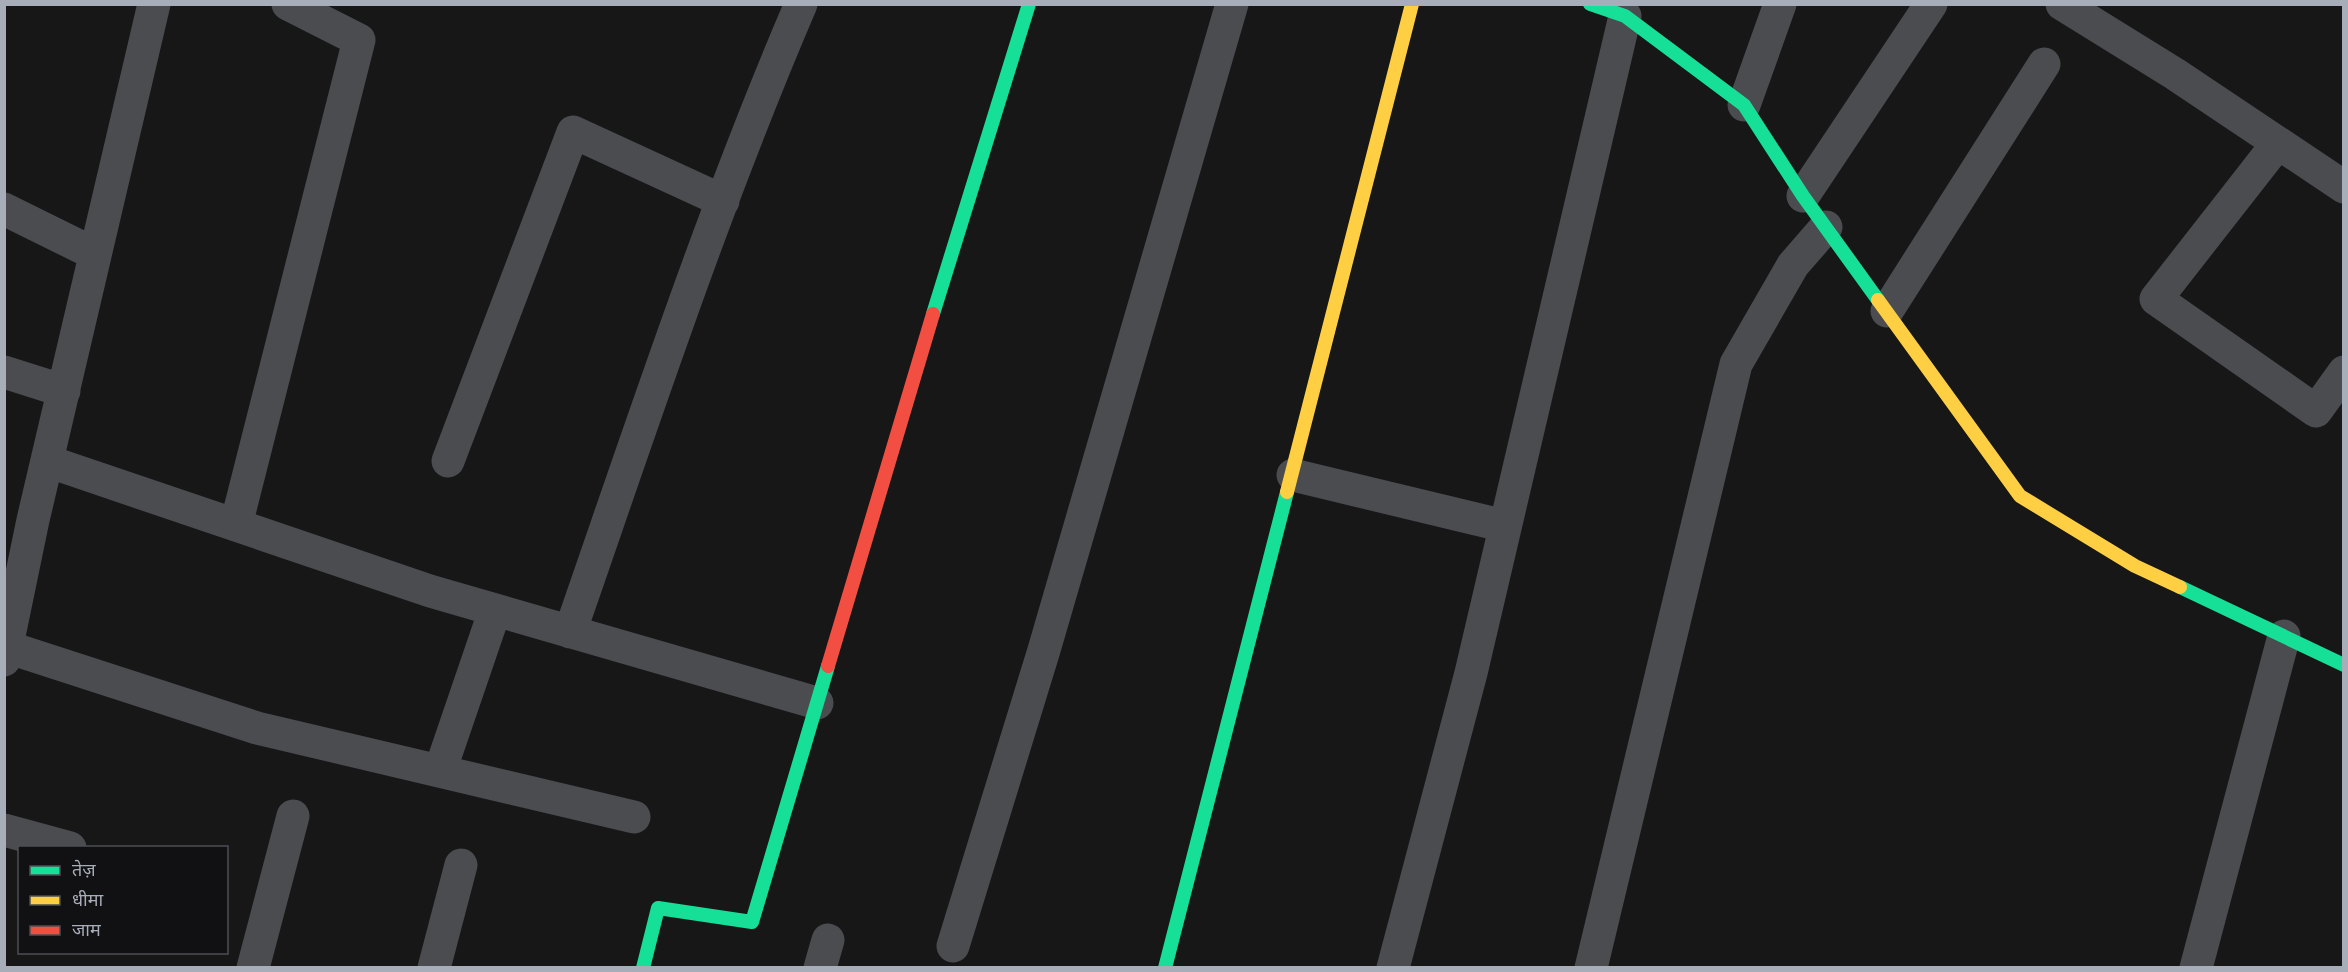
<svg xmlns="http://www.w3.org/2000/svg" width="2348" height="972" font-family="Lato,'Noto Sans Devanagari',sans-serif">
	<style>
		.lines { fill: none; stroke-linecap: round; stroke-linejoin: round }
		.street { stroke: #4a4c50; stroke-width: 33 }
		.fast { stroke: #16e098; stroke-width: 14 }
		.slow { stroke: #ffcf43; stroke-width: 14 }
		.jam { stroke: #f24e42; stroke-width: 14 }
	</style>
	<rect width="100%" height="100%" fill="#171717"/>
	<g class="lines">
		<path class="street" d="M2062 4 2175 74 2344 187
			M1744 105 1780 4
			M2278 143 2156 299 2316 411 2344 372
			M1803 196 1931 4
			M4 209 95 254
			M1887 311 2044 64
			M4 372 64 391
			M47 461 430 591 817 703
			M448 461 573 132 723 201
			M1293 475 1505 526
			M236 525 359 40 288 4
			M570 632C643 422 713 209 801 4
			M7 647 257 728 634 817
			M4 660 33 520 154 4
			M440 771 495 610
			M4 830 70 848
			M953 946 1044 650 1232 4
			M253 968 293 816
			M434 968 461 865
			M820 968 828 940
			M1393 968 1471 673 1625 16
			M1591 968 1736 364 1793 265 1826 227
			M2196 968 2284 636"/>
		<path class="fast" d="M1590 4 1625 16 1744 105 1803 196 1878 300
			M933 314 1029 4
			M2180 587 2344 665
			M643 968 658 908 752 922 828 666
			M1165 968 1287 492"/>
		<path class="slow" d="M1878 300 2020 496 2135 566 2180 587
			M1287 492 1412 4"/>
		<path class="jam" d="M828 666 933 314"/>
	</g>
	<rect width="2348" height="972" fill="none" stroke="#a7adb9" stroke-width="12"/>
	<rect x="18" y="846" width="210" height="108" fill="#111113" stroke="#4d4f55" stroke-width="1.5"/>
	<rect x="30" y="866" width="30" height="9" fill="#16e098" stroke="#4d4f55" stroke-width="1.5"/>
	<text x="72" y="876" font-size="18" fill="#a7adb9">तेज़</text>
	<rect x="30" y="896" width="30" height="9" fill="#ffcf43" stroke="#4d4f55" stroke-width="1.5"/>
	<text x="72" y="906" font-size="18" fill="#a7adb9">धीमा</text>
	<rect x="30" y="926" width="30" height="9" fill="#f24e42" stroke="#4d4f55" stroke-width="1.5"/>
	<text x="72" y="936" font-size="18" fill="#a7adb9">जाम</text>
</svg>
